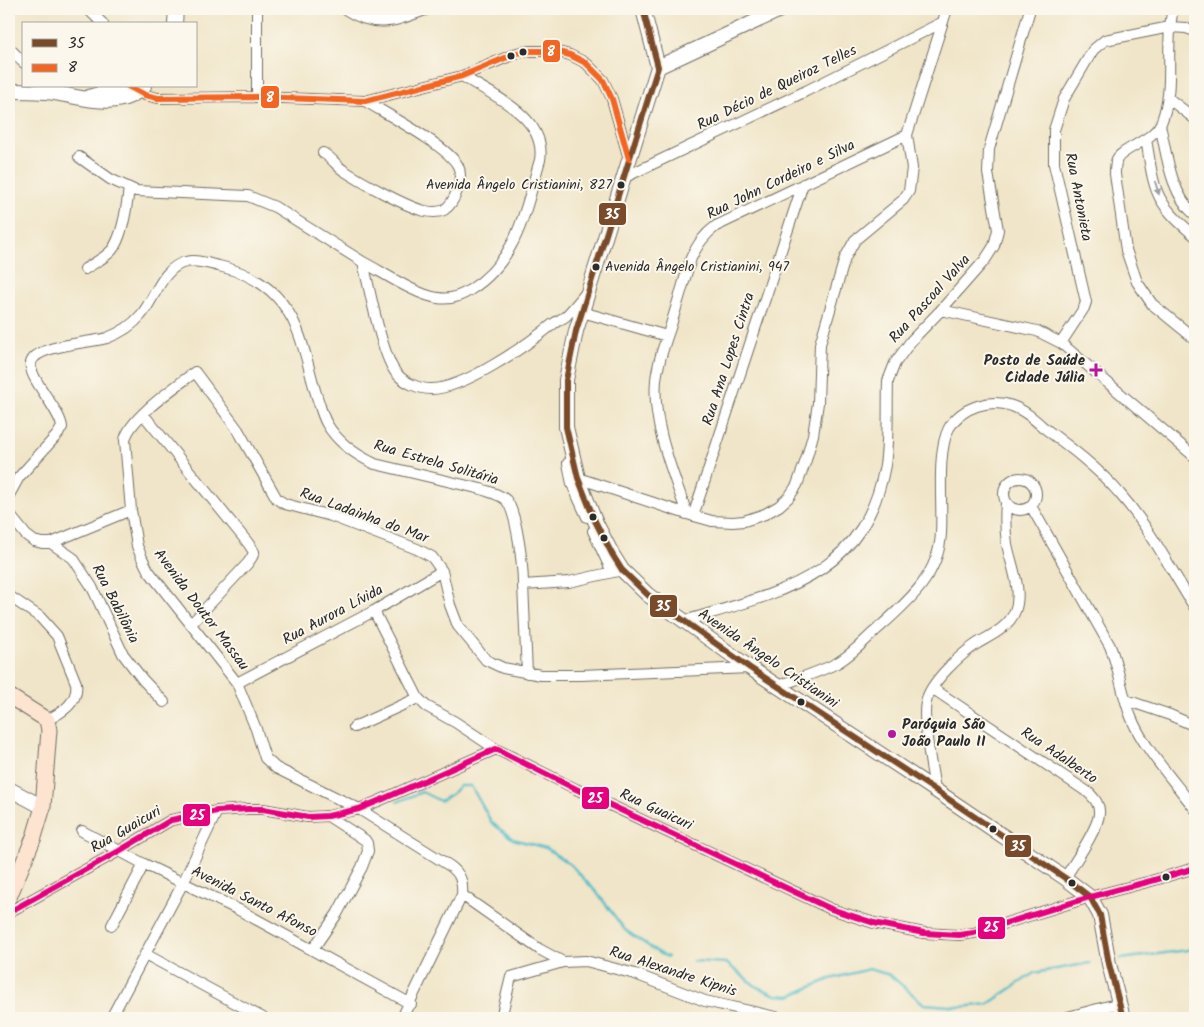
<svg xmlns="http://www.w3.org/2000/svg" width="1204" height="1027" font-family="Kalam,sans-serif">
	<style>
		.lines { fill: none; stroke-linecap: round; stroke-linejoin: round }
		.stream { stroke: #4ebbc6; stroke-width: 2.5 }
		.minor-casing { stroke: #706c62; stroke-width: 12 }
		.tertiary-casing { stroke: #706c62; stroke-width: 16 }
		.secondary-casing { stroke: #706c62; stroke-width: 17 }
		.minor { stroke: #fff; stroke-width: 10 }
		.tertiary { stroke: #fff; stroke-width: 14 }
		.secondary { stroke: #fde4d1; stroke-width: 15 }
		.bus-1-casing { stroke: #fbf7ec; stroke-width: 10 }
		.bus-2-casing { stroke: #fbf7ec; stroke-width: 10 }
		.bus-3-casing { stroke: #fbf7ec; stroke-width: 10 }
		.bus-1 { stroke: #7a4b2a; stroke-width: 6 }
		.bus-2 { stroke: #f26522; stroke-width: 6 }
		.bus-3 { stroke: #e5007d; stroke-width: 6 }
		.oneway { fill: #a0a0a0 }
		.bus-dot { fill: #2b2b2b; stroke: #fbf7ec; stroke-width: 2 }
		.poi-dot { fill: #b5179e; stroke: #fbf7ec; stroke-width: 2 }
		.labels { text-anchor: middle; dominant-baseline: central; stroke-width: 4; stroke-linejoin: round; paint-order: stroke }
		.bus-label { font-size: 14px; fill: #2b2b2b; stroke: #fbf7ec; text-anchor: end }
		.street-label { font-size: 15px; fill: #2b2b2b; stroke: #fbf7ec }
		.poi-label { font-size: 15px; font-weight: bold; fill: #2b2b2b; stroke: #fbf7ec; text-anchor: end }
		.line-badge { stroke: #fbf7ec; stroke-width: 2 }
		.badge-label { font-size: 14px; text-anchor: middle; font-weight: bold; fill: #fff }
	</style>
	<rect width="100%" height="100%" fill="#fbf7ec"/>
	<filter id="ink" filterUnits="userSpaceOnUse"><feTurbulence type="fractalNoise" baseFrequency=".02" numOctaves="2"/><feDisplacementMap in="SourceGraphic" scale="10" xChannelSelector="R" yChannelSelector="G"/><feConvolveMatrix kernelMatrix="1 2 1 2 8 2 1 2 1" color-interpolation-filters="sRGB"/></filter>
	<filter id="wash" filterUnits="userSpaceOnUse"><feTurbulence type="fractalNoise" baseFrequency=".0096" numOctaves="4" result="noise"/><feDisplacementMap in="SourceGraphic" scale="20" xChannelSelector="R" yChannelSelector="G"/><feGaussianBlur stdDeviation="1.12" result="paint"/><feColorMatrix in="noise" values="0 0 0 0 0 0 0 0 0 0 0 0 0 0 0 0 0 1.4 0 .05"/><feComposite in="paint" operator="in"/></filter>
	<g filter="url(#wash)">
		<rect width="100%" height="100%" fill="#f0e5c8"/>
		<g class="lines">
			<path class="stream" d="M397 802 422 792 440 801 452 794 459 786H471L492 823 513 839 546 848 571 865 598 894 625 930 659 953 668 957
				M1121 959 1195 949
				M693 961 726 963 757 987 776 995 790 996 830 979 869 969 890 975 924 1004 962 1007 988 1004 1034 973 1090 963"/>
		</g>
	</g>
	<g filter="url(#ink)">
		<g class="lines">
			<g class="minor-casing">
				<path id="minor" d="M88 9 103 24
					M257 9V97
					M345 9C377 30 395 21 428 9
					M1173 9C1164 46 1176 87 1161 123 1153 141 1123 148 1117 159 1115 164 1115 169 1115 174L1126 250 1137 282 1152 304 1195 339
					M9 48 24 63
					M132 89 145 95 158 98 257 97 365 101 462 76 517 53 530 51H554L570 55 586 63 603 80 612 99 629 159
					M1168 98 1195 119
					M1160 125C1167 155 1170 193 1195 215
					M1146 140C1150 159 1151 181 1160 198 1168 213 1182 225 1195 236
					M323 153C331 157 336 165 343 170 360 181 406 207 425 211 430 212 438 213 444 210 455 203 464 178 458 166 448 146 386 114 365 101
					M79 157 110 179 136 191 248 196 275 207 363 262C369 286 382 358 397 374 405 383 419 389 431 389 464 389 527 345 553 324 557 321 562 319 566 316 573 309 580 300 586 293
					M623 178 806 91 943 22
					M363 262C384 273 416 295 438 298 449 300 461 296 470 290 518 260 525 210 540 160 547 117 492 95 462 76
					M85 269C94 263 105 258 112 250 123 236 127 206 129 188
					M941 310 1037 331 1061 343 1195 457
					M577 313 582 312 667 336
					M1061 343 1084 308 1086 302 1054 164V130L1064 99 1093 50 1105 40 1170 27 1186 28 1195 31
					M143 414 248 543 254 552 252 557 248 563 192 623
					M568 463 572 484 587 517
					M1004 494a16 16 0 1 1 32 0a16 16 0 1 1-32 0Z
					M578 478 687 514 712 521 733 522 744 521 765 514 779 506 789 497 797 485 806 460 813 435 818 403 820 344 845 258 855 240 903 200 909 191 912 168 907 135
					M9 495 19 477 58 434 62 427C60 409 27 377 31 363 35 345 90 343 107 338 120 333 132 326 141 315 155 299 162 267 186 262 196 259 209 264 219 266 241 271 260 280 275 295 304 324 306 366 319 403 321 410 323 417 327 424 338 443 356 455 375 464L481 489C489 492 500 494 506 500 517 512 523 567 523 585L569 582 622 570
					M1031 506 1110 646C1119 669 1122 694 1131 717 1143 748 1175 782 1195 809
					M9 514 26 535 34 541 42 543H51L73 558 92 587 123 654 143 680 164 702
					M687 514C673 472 652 425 656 380 658 362 664 345 670 328 677 304 684 281 691 258 698 244 704 235 716 226L907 135 947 9
					M693 516 803 184
					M593 531 612 572
					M51 543 131 510
					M523 585 527 673
					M9 596 40 617 57 636 76 683C79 702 63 712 47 720
					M374 611 418 698 426 706 455 722 496 749
					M684 621C778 593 865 577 885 465 889 437 887 409 888 381L895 363 911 341 941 310 985 260 994 246 998 230 988 173 989 149 1030 9
					M237 683 374 611 442 571
					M778 686C797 679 817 673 835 664 849 657 861 644 873 633 904 605 939 578 941 533 943 505 936 452 949 428 961 407 990 398 1012 406 1024 410 1034 419 1043 427 1070 447 1099 469 1120 494 1150 528 1171 570 1195 608
					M932 688 1089 793C1095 799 1100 805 1099 814 1098 829 1074 863 1065 878
					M1126 700 1170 715 1195 726
					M354 727 418 698
					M935 790C932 768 922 722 926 702 930 682 961 654 978 643 992 635 1009 627 1015 611 1023 590 1011 565 1007 544 1005 530 1005 516 1006 502
					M82 831 144 864 239 910 411 1004
					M9 912 119 851 171 820 217 811 248 809H263L308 817 328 816 359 809 383 799 496 749 576 789 831 909 874 923 924 933 959 935 974 933 1090 897 1151 881 1195 868
					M112 925 144 864
					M313 949 337 914 362 867 368 851 367 843 365 840 328 816
					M145 954 263 1018
					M563 962 539 949 462 895C463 882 461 874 450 866L359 809 276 768 265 758 256 729 237 683 148 570 142 558 137 546 131 510 125 440C129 418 177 386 195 372L238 430 277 499 285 504 331 516 417 549 432 557 442 571 450 605 458 626 486 660 503 668 541 675H581L750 668
					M111 1018 183 883 217 811
					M402 1018 462 895
					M501 1018 511 977 563 962 586 961 635 974 705 1001 780 1018
					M1064 1018 1120 1003"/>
			</g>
			<g class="tertiary-casing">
				<path id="tertiary" d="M643 9 658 67 576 331 566 380V427L578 478 595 521 612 554 622 570 648 595 750 668 935 790 1065 878 1090 897 1100 915 1109 964 1123 1018
					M175 24 176 9
					M658 67 782 9
					M9 91C24 91 40 91 55 93 86 98 119 111 144 86
					M89 97 126 86
					M9 789 43 807"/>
			</g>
			<g class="secondary-casing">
				<path id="secondary" d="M9 696 47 720 49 730 43 807 34 837 9 897"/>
			</g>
			<use href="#minor" class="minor"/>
			<use href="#tertiary" class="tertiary"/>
			<use href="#secondary" class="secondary"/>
			<g class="bus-1-casing">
				<path id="bus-1" d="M643 9 658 67 576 331 566 380V427L578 478 595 521 612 554 622 570 648 595 750 668 935 790 1065 878 1090 897 1100 915 1109 964 1123 1018"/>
			</g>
			<g class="bus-2-casing">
				<path id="bus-2" d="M128 86 145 95 158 98 257 97 365 101 462 76 517 53 530 51H554L570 55 586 63 603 80 612 99 629 159"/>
			</g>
			<g class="bus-3-casing">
				<path id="bus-3" d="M9 912 119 851 171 820 217 811 248 809H263L308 817 328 816 359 809 383 799 496 749 576 789 831 909 874 923 924 933 959 935 974 933 1090 897 1151 881 1195 868"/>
			</g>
			<use href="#bus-1" class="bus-1"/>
			<use href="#bus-2" class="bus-2"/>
			<use href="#bus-3" class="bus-3"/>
		</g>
		<defs><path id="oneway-solid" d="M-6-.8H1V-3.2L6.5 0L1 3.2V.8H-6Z" transform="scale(1.25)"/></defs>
		<use class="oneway" href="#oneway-solid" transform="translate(1157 188) rotate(73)"/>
	</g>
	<g class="bus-dot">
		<circle cx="523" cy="52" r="4.5"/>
		<circle cx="511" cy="56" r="4.5"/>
		<circle cx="621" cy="185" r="4.5"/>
		<circle cx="596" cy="267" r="4.5"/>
		<circle cx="593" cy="517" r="4.5"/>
		<circle cx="604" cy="538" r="4.5"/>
		<circle cx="801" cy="702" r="4.5"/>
		<circle cx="993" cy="829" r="4.5"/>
		<circle cx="1166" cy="877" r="4.5"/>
		<circle cx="1072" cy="883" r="4.5"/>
	</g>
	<g class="poi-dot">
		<path d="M1093.5 362.5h5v5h5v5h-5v5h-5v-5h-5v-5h5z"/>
		<circle cx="892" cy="734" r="5"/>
	</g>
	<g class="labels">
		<g class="bus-label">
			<text x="612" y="185">Avenida Ângelo Cristianini, 827</text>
			<text x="605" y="267" text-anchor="start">Avenida Ângelo Cristianini, 947</text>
		</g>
		<g class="street-label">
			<text transform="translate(777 88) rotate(-26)">Rua Décio de Queiroz Telles</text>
			<text transform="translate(781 180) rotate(-26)">Rua John Cordeiro e Silva</text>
			<text transform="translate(1078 197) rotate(79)">Rua Antonieta</text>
			<text transform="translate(930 299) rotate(-48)">Rua Pascoal Valva</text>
			<text transform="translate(729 359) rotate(-72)">Rua Ana Lopes Cintra</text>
			<text transform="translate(436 463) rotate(16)">Rua Estrela Solitária</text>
			<text transform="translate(364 516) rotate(20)">Rua Ladainha do Mar</text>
			<text transform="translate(115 604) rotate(63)">Rua Babilônia</text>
			<text transform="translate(201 610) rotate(53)">Avenida Doutor Massau</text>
			<text transform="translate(333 615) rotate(-28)">Rua Aurora Lívida</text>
			<text transform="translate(768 659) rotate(34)">Avenida Ângelo Cristianini</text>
			<text transform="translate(1059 756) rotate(34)">Rua Adalberto</text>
			<text transform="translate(656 810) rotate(25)">Rua Guaicuri</text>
			<text transform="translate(126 830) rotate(-30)">Rua Guaicuri</text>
			<text transform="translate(254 902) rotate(27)">Avenida Santo Afonso</text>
			<text transform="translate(673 972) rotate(18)">Rua Alexandre Kipnis</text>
		</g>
		<g class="poi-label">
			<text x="1085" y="361">Posto de Saúde<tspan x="1085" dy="17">Cidade Júlia</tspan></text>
			<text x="902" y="725" text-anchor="start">Paróquia São<tspan x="902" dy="17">João Paulo II</tspan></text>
		</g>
	</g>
	<g class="line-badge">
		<rect x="542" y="39" width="19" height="24" rx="5" fill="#f26522"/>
		<rect x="260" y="85" width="20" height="24" rx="5" fill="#f26522"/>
		<rect x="598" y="202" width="29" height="24" rx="5" fill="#7a4b2a"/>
		<rect x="649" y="594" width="29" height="24" rx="5" fill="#7a4b2a"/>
		<rect x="581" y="786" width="29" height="24" rx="5" fill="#e5007d"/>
		<rect x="182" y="803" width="29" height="24" rx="5" fill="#e5007d"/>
		<rect x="1004" y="834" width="28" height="24" rx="5" fill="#7a4b2a"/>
		<rect x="977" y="916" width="29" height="24" rx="5" fill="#e5007d"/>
	</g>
	<g class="badge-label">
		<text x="551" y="56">8</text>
		<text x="270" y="102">8</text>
		<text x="612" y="219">35</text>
		<text x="663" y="611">35</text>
		<text x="595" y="803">25</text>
		<text x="197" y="820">25</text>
		<text x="1018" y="851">35</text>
		<text x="991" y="932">25</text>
	</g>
	<rect width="1204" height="1027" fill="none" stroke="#fbf7ec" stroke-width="30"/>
	<rect x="22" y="22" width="175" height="65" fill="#fbf7ec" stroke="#a8a59f"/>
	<rect x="32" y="39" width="25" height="8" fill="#7a4b2a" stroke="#a8a59f"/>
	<text x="68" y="48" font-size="15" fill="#2b2b2b">35</text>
	<rect x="32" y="64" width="25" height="8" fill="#f26522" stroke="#a8a59f"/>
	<text x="68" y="72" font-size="15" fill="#2b2b2b">8</text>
</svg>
